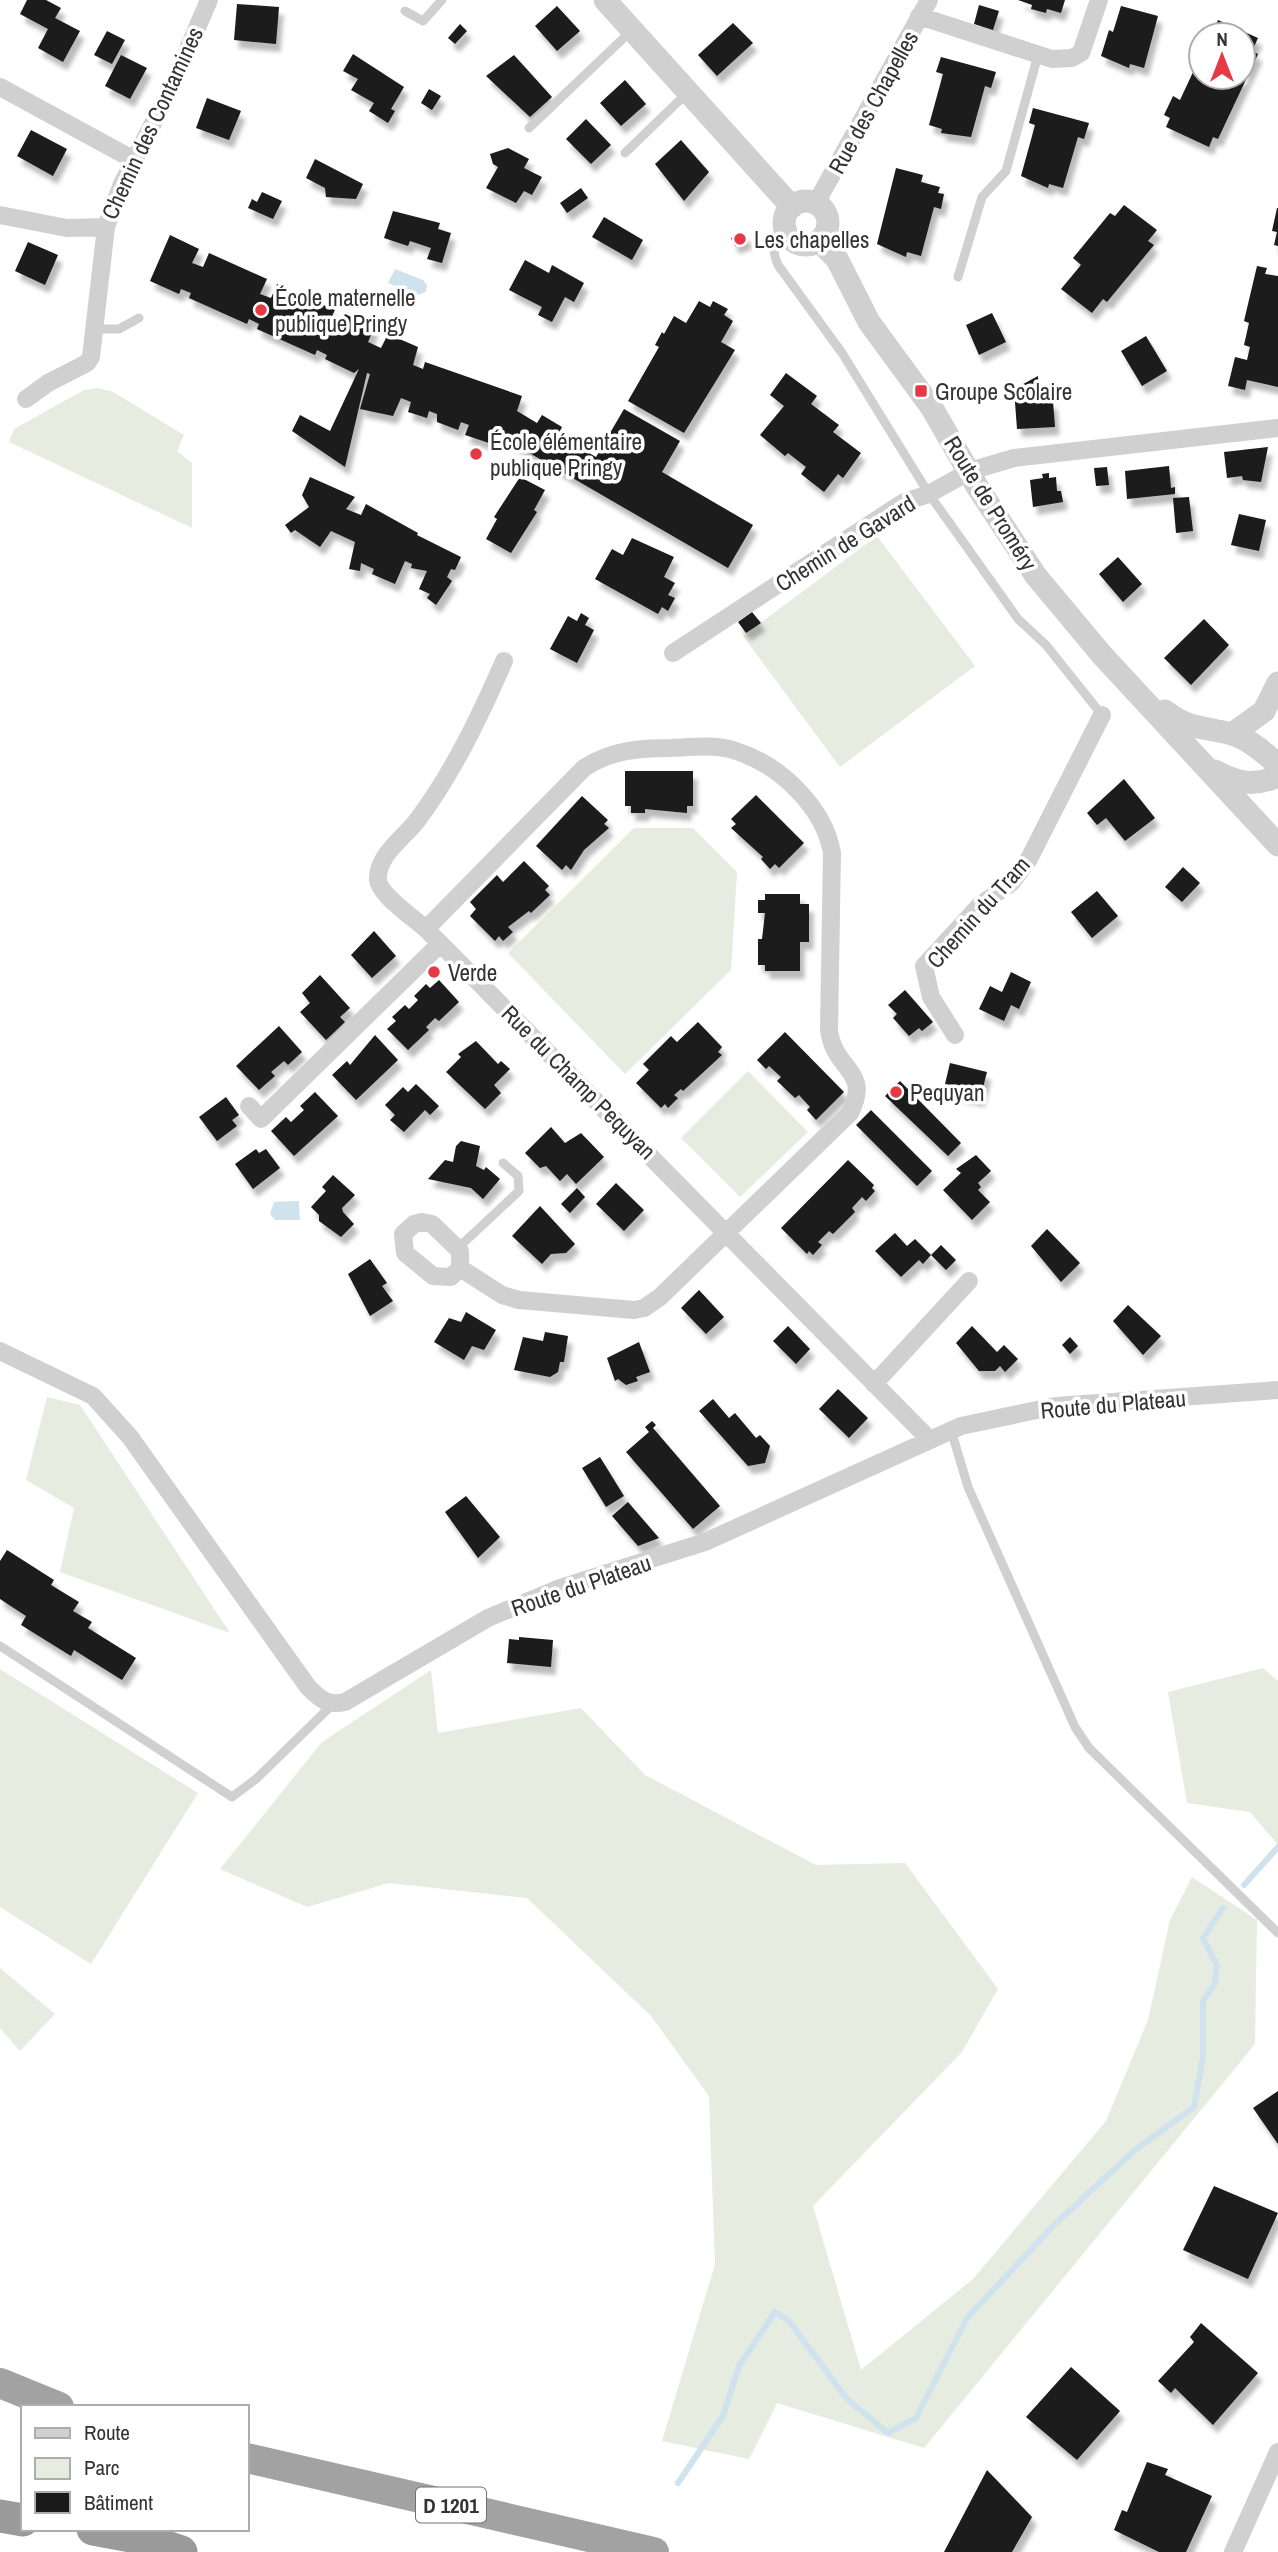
<svg xmlns="http://www.w3.org/2000/svg" width="1278" height="2552" font-family="'Archivo Narrow',sans-serif">
	<style>
		.green { fill: #e6ecdf }
		.water { fill: #cfe2ee }
		.lines { fill: none; stroke-linecap: round; stroke-linejoin: round }
		.stream { stroke: #cfe2ee; stroke-width: 6 }
		.building { fill: #1a1a1a; filter: url(#shadow) }
		.service { stroke: #d0d0d0; stroke-width: 9 }
		.minor { stroke: #d0d0d0; stroke-width: 18 }
		.tertiary { stroke: #d0d0d0; stroke-width: 23 }
		.trunk { stroke: #a2a2a2; stroke-width: 30 }
		.motorway { stroke: #9a9a9a; stroke-width: 33 }
		.poi-dot { fill: #e63946; stroke: #fff; stroke-width: 2.5 }
		.labels { text-anchor: middle; dominant-baseline: central; stroke-width: 7; stroke-linejoin: round; paint-order: stroke }
		.shield { fill: #fff; stroke: #707070; stroke-width: 2 }
		.shield-label { font-size: 21px; font-weight: bold; fill: #333 }
		.street-label { font-size: 23px; fill: #333; stroke: #fff }
		.poi-label { font-size: 23px; fill: #333; stroke: #fff; text-anchor: start }
	</style>
	<defs>
		<filter id="shadow"><feDropShadow dx="4.5" dy="8" stdDeviation="2" flood-color="#0004"/></filter>
	</defs>
	<rect width="100%" height="100%" fill="#fff"/>
	<path class="green" d="M98 388 113 392 184 435 177 451 192 463V528L9 442 14 429 84 390Z
		M877 536 975 666 840 767 743 636Z
		M634 828H693L737 872 731 970 625 1074 508 953Z
		M748 1071 808 1132 740 1197 681 1138Z
		M47 1397 80 1405 230 1633 60 1572 74 1508 26 1480Z
		M1263 1668 1278 1681V1845L1250 1812 1187 1803 1168 1692Z
		M0 1669 198 1793 91 1964 0 1907Z
		M431 1670 438 1733 581 1708 645 1775 816 1865 905 1863 998 1989 962 2052 813 2206 861 2370 973 2279 1106 2121 1148 2020 1170 1920 1192 1877 1257 1920 1255 2044 924 2448 777 2403 749 2459 662 2441 715 2264 709 2096 651 2016 527 1898 389 1883 307 1907 220 1869 322 1742Z
		M0 1968 55 2014 20 2051 0 2028Z"/>
	<path class="water" d="M395 269 423 280 427 285 426 292 417 295 388 283Z
		M299 1201 300 1220H275L270 1214 274 1202Z"/>
	<g class="lines">
		<path class="stream" d="M1244 1885 1278 1847
			M678 2483 723 2416 739 2366 775 2312 789 2321 847 2399 888 2433 916 2418 967 2318 1054 2225 1135 2150 1194 2107 1203 2057V2001L1215 1983 1217 1965 1203 1938 1223 1908"/>
	</g>
	<path class="building" d="M27 0H46L61 8 55 18 80 31 63 62 38 48 48 29 20 14Z
		M1018 0H1065L1061 13 1047 9 1046 13 1031 9 1032 5Z
		M237 4 279 7 276 44 234 40Z
		M979 5 999 11 993 30 974 24Z
		M557 6 580 31 557 51 535 26Z
		M1121 6 1158 16 1144 68 1130 64 1129 68 1101 56 1109 30 1113 32Z
		M1218 20 1258 38 1252 51 1258 54 1218 139 1213 137 1209 147 1166 127 1170 118 1164 115 1173 96 1180 100 1201 55V77H1243V35H1203L1207 26 1214 29Z
		M733 23 753 43 717 76 698 55Z
		M460 24 467 31 455 44 448 38Z
		M107 31 125 40 112 64 94 55Z
		M353 54 404 87 391 109 395 111 388 123 369 111 374 103 351 90 358 79 343 71Z
		M121 55 147 68 130 99 105 86Z
		M514 55 552 97 530 117 486 76Z
		M941 57 996 72 991 88 985 86 971 137 941 133 942 129 929 125 943 74 936 72Z
		M625 80 646 104 621 126 600 103Z
		M429 89 441 96 432 110 421 103Z
		M207 98 241 111 229 140 196 128Z
		M1033 108 1089 123 1084 139 1078 137 1063 188 1049 184 1048 188 1021 176 1035 125 1029 123Z
		M586 119 611 145 591 164 566 139Z
		M31 130 67 149 53 176 17 156Z
		M681 140 709 172 684 201 655 164Z
		M508 148 529 159 524 168 542 177 532 195 524 191 516 203 486 188 498 167 493 164 490 154Z
		M315 159 363 184 356 199 326 197 325 188 306 178Z
		M896 168 923 175 921 182 940 187 938 193 944 194 941 209 934 207 921 256 907 252 906 257 877 244Z
		M581 188 588 198 567 213 560 203Z
		M262 192 282 201 273 219 248 208 252 199 257 202Z
		M1124 205 1157 230 1148 241 1154 245 1107 302 1103 299 1092 313 1061 289 1081 265 1073 258 1110 213 1115 216Z
		M1277 208H1278V246L1274 245 1277 232 1272 231Z
		M393 211 440 223 438 229 451 233 442 263 427 259 431 248 410 241 408 246 384 238Z
		M604 217 643 240 632 260 592 237Z
		M744 232 748 241 735 246 731 238Z
		M170 235 199 249 192 263 203 267 209 253 267 279 260 294 271 298 277 284 335 310 328 324 339 329 345 314 374 328 368 342 381 348 388 334 418 347 413 365 423 369 425 362 522 396 517 411 537 423 542 415 562 427 558 435 596 457 624 409 680 441 662 472 753 525 728 568 507 440 494 437 492 444 465 435 469 425 461 422 458 430 437 422V414L429 411 427 418 408 412 411 402 401 398 393 416 360 409 370 374 367 373 345 467 292 431 300 415 330 431 359 369 354 373 325 359 327 355 317 350 315 355 257 329 259 324 249 319 247 324 189 298 191 293 181 289 179 294 150 281Z
		M28 242 58 255 45 285 15 271Z
		M525 260 549 273 552 265 584 283 574 302 565 297 552 322 538 315 542 307 509 290Z
		M1257 266 1267 268 1265 274 1278 276V387L1247 380 1245 390 1228 386 1235 357 1247 360 1250 347 1244 345 1249 323 1244 321Z
		M699 301 710 307 713 301 728 309 724 315 733 321 721 342 735 350 684 433 628 401 659 347 655 345 662 332 664 334 674 316 686 323Z
		M992 313 1006 342 979 355 966 325Z
		M1146 336 1167 371 1142 386 1121 351Z
		M786 373 817 396 811 404 839 425 833 432 861 453 843 478 838 474 824 492 801 474 806 467 788 453 785 456 760 435 784 406 770 395Z
		M1038 376 1040 402 1053 401 1055 427 1017 429 1014 389Z
		M1268 447 1261 482 1243 480 1242 476 1227 478 1224 452Z
		M1169 466 1171 488 1175 487V494L1127 499 1125 471Z
		M1107 467 1109 485 1096 486 1094 468Z
		M1049 473V478L1056 477 1057 491H1061L1063 502 1033 507 1030 480 1043 478 1042 474Z
		M310 477 355 497 346 509 361 515 366 504 418 533 417 535 461 557 455 570 451 569 447 577 452 581 436 605 427 598 430 594 419 589 427 571 411 568 412 564 405 561 395 584 372 574 374 569 361 563 360 571 349 569 355 542 331 531 320 547 295 530 291 533 285 525 309 507 302 495Z
		M520 477 545 490 534 510 537 512 511 553 486 539 497 519 494 517Z
		M1189 497 1193 531 1176 533 1173 498Z
		M1239 514 1266 520 1259 551 1231 545Z
		M632 538 674 557 664 577 675 583 668 595 675 598 668 611 662 607 658 614 595 579 612 549 623 555Z
		M1118 557 1142 584 1123 602 1099 574Z
		M752 612 761 623 746 633 738 622Z
		M581 613 589 618 585 625 594 630 577 663 550 649 568 616 577 621Z
		M1204 619 1229 645 1191 685 1164 658Z
		M625 771H693V806H687V813L645 809V813H631V806H625Z
		M1124 779 1155 818 1125 841 1106 818 1097 825 1087 813Z
		M756 795 804 843 779 868 775 864 770 869 761 859 763 857 731 828 736 824 731 819Z
		M582 796 608 820 604 824 609 828 584 850 571 870 566 865 562 870 536 846Z
		M524 861 549 886 545 890 550 895 531 913 529 911 508 927 513 932 503 941 499 936 495 941 470 916 476 909 470 902 497 875 503 882Z
		M1183 867 1200 883 1182 902 1165 887Z
		M1097 891 1118 916 1092 938 1071 912Z
		M765 894H800V904H809V942H800V971H765V965H758V939H762L765 913H758V900H765Z
		M374 931 396 956 372 978 351 955Z
		M1011 972 1031 982 1019 1009 1011 1005 1004 1021 979 1009 990 986 1002 992Z
		M320 975 350 1008 340 1017 345 1022 326 1040 300 1012 310 1003 302 993Z
		M439 980 459 1002 439 1021 435 1018 426 1027 429 1030 408 1050 387 1029 396 1021 392 1017 405 1005 409 1009 418 1000 414 996 426 984 430 988Z
		M905 990 933 1022 922 1031 919 1028 909 1036 893 1018 897 1014 888 1005Z
		M698 1022 722 1047 718 1052 722 1055 683 1091 681 1089 674 1095 678 1098 668 1108 665 1104 661 1108 636 1083 649 1070 643 1064 671 1036 677 1042Z
		M279 1026 302 1052 288 1065 284 1061 271 1072 275 1076 259 1090 236 1066Z
		M785 1032 844 1092 816 1120 807 1110 810 1107 799 1095 795 1098 777 1081 781 1077 769 1066 766 1069 757 1060Z
		M375 1035 398 1060 356 1100 332 1075 347 1061 350 1065Z
		M476 1041 498 1064 501 1061 510 1069 494 1085 501 1093 485 1109 446 1072 461 1057 458 1054Z
		M950 1063 987 1072 980 1099 952 1093 954 1086 945 1084Z
		M900 1081 961 1143 948 1156 885 1096Z
		M416 1084 439 1106 430 1115 425 1110 404 1132 390 1120 395 1115 385 1105 403 1087 408 1092Z
		M315 1092 338 1116 294 1156 271 1131 286 1117 291 1122 304 1110 300 1106Z
		M226 1097 239 1115 232 1120 237 1126 217 1141 199 1117Z
		M871 1110 932 1171 917 1186 856 1125Z
		M551 1127 565 1143 581 1133 604 1157 576 1184 567 1174 560 1181 546 1166 540 1168 525 1153Z
		M461 1141 480 1146 476 1166 484 1170 486 1167 500 1179 483 1199 471 1188 428 1179 445 1160 453 1162 456 1146Z
		M256 1149 259 1153 266 1149 280 1168 253 1189 235 1164Z
		M976 1155 991 1171 978 1183 981 1187 978 1190 990 1202 972 1220 943 1190 961 1173 956 1169Z
		M848 1160 874 1185 872 1188 875 1191 866 1201 862 1197 852 1208 855 1212 833 1234 829 1231 818 1242 822 1245 813 1255 809 1251 807 1254 781 1228Z
		M333 1175 355 1195 342 1208 343 1212 354 1224 341 1237 319 1221V1215L311 1207 326 1191 322 1187Z
		M616 1183 644 1210 624 1231 596 1204Z
		M577 1188 585 1197 570 1213 561 1204Z
		M540 1206 575 1244 566 1253 551 1254 542 1264 512 1236Z
		M1047 1229 1080 1263 1061 1282 1031 1246Z
		M895 1233 907 1246 915 1239 931 1255 941 1245 956 1260 946 1270 931 1255 923 1264 919 1260 901 1277 875 1251Z
		M370 1259 387 1283 382 1286 393 1301 370 1316 348 1274Z
		M699 1290 724 1317 706 1334 681 1308Z
		M1128 1305 1161 1336 1143 1355 1113 1321Z
		M466 1312 496 1330 484 1350 472 1346 464 1360 434 1342 449 1318 461 1322Z
		M788 1326 810 1349 796 1364 773 1341Z
		M972 1326 997 1352 1004 1345 1018 1359 1005 1372 1000 1366 995 1371H979L956 1343Z
		M545 1332 568 1336 564 1362H560L558 1372 550 1377 514 1370 523 1337 543 1341Z
		M1070 1337 1078 1346 1070 1354 1062 1345Z
		M639 1342 650 1372 636 1377 638 1381 626 1385 618 1379 615 1381 607 1358Z
		M838 1389 868 1418 849 1438 819 1409Z
		M713 1399 729 1418 735 1413 756 1438 760 1435 770 1446 765 1463 748 1466 699 1411Z
		M652 1421 656 1425 653 1428 720 1506 693 1529 626 1452 649 1432 645 1427Z
		M600 1457 624 1496 606 1507 582 1468Z
		M466 1496 500 1537 478 1558 445 1512Z
		M628 1502 659 1538 638 1546 612 1516Z
		M7 1550 54 1580 51 1585 79 1602 73 1611 92 1622 88 1628 136 1658 122 1680 74 1650 71 1656 21 1625 26 1616 0 1599V1561Z
		M519 1637 553 1640 551 1667 507 1663 509 1639 519 1640Z
		M1278 2091V2144L1253 2108Z
		M1214 2186 1278 2213 1248 2279 1183 2250Z
		M1201 2323 1258 2373 1213 2425 1175 2388 1171 2393 1158 2381 1194 2342 1190 2337Z
		M1071 2367 1120 2411 1077 2460 1026 2417Z
		M1147 2462 1168 2469 1165 2475 1212 2496 1186 2552H1159L1114 2530 1122 2510 1127 2512Z
		M987 2470 1032 2517 1012 2552H944Z"/>
	<g class="lines">
		<path class="service" d="M405 11 423 21 442 0
			M529 128 631 31
			M625 153 687 93
			M787 233C773 242 771 249 778 265L842 353 929 494 1018 619 1046 645 1102 715
			M958 277 982 197 1006 171 1038 55
			M94 329H119L139 318
			M458 1248 519 1191 518 1176 503 1163
			M951 1430 968 1487 1075 1727 1089 1748 1278 1933
			M0 1646 232 1797 256 1779 332 1705"/>
		<path class="minor" d="M919 16 1052 59 1072 58 1081 53 1099 0
			M0 87 134 160
			M816 203 929 0
			M0 215 67 228 106 227 122 184 172 86 209 0
			M26 399 48 383 87 363 91 357 106 227
			M673 653 904 502 929 494 970 471 1014 458 1278 428
			M504 661C480 716 453 773 416 822 403 838 377 856 378 879 378 894 415 919 426 929L929 1439
			M426 929 584 768C611 750 640 748 671 748 692 747 716 744 736 751 780 765 824 807 832 853L829 1030C834 1071 872 1070 850 1113L660 1297 644 1308 634 1310 519 1300 502 1295 460 1268
			M955 1035 931 997 924 966 980 905 1011 883 1029 859 1102 715
			M249 1106 261 1119 440 944
			M422 1222 432 1224 460 1251V1268L451 1277 433 1276 405 1253 403 1234 414 1224Z
			M0 1351 93 1396 130 1437 308 1687C320 1699 327 1706 345 1702L488 1618 560 1588 705 1542 961 1426 1056 1406 1278 1390
			M874 1384 969 1281
			M1233 2552 1278 2452"/>
		<path class="tertiary" d="M605 0 792 207
			M784 223a22 22 0 1 1 44 0a22 22 0 1 1-44 0Z
			M819 241 837 259 869 322 932 408 978 488 1036 576 1102 655 1278 845
			M1165 711C1189 730 1205 727 1232 734 1249 739 1265 753 1278 765
			M1232 734 1264 711 1278 683
			M1215 771C1237 783 1254 787 1278 776"/>
		<path class="trunk" d="M0 2383 59 2407
			M247 2458 654 2552"/>
		<path class="motorway" d="M0 2516 23 2520
			M93 2529 136 2537 181 2552"/>
	</g>
	<g class="poi-dot">
		<circle cx="740" cy="239" r="7"/>
		<circle cx="261" cy="310" r="7"/>
		<rect x="914" y="384" width="14" height="14" rx="3.5"/>
		<circle cx="476" cy="454" r="7"/>
		<circle cx="434" cy="972" r="7"/>
		<circle cx="896" cy="1092" r="7"/>
	</g>
	<g class="labels">
		<rect class="shield" x="416" y="2487.5" width="70" height="35" rx="5"/>
		<g class="shield-label">
			<text x="451" y="2505">D 1201</text>
		</g>
		<g class="street-label">
			<text transform="translate(873 102) rotate(-61)">Rue des Chapelles</text>
			<text transform="translate(152 123) rotate(-65)">Chemin des Contamines</text>
			<text transform="translate(991 503) rotate(58)">Route de Proméry</text>
			<text transform="translate(845 543) rotate(-32)">Chemin de Gavard</text>
			<text transform="translate(978 912) rotate(-48)">Chemin du Tram</text>
			<text transform="translate(579 1082) rotate(45)">Rue du Champ Pequyan</text>
			<text transform="translate(1113 1404) rotate(-5)">Route du Plateau</text>
			<text transform="translate(581 1585) rotate(-19)">Route du Plateau</text>
		</g>
		<g class="poi-label">
			<text x="754" y="239">Les chapelles</text>
			<text x="275" y="297">École maternelle<tspan x="275" dy="26">publique Pringy</tspan></text>
			<text x="935" y="391">Groupe Scolaire</text>
			<text x="490" y="441">École élémentaire<tspan x="490" dy="26">publique Pringy</tspan></text>
			<text x="448" y="972">Verde</text>
			<text x="910" y="1092">Pequyan</text>
		</g>
	</g>
	<rect x="21" y="2405" width="228" height="126" fill="#ffffff" stroke="#adadad" stroke-width="2"/>
	<rect x="35" y="2428" width="35" height="10" fill="#d0d0d0" stroke="#adadad" stroke-width="2"/>
	<text x="84" y="2440" font-size="21" fill="#333333">Route</text>
	<rect x="35" y="2458" width="35" height="21" fill="#e6ecdf" stroke="#adadad" stroke-width="2"/>
	<text x="84" y="2475" font-size="21" fill="#333333">Parc</text>
	<rect x="35" y="2492" width="35" height="21" fill="#1a1a1a" stroke="#adadad" stroke-width="2"/>
	<text x="84" y="2510" font-size="21" fill="#333333">Bâtiment</text>
	<g transform="translate(1222 56)"><circle r="33" fill="#ffffff" stroke="#adadad" stroke-width="2"/>
	<path d="M0-5L12 26L0 18L-12 26Z" fill="#e63946"/>
	<text y="-10" font-size="19" font-weight="bold" text-anchor="middle" fill="#333333">N</text>
	</g>
</svg>
